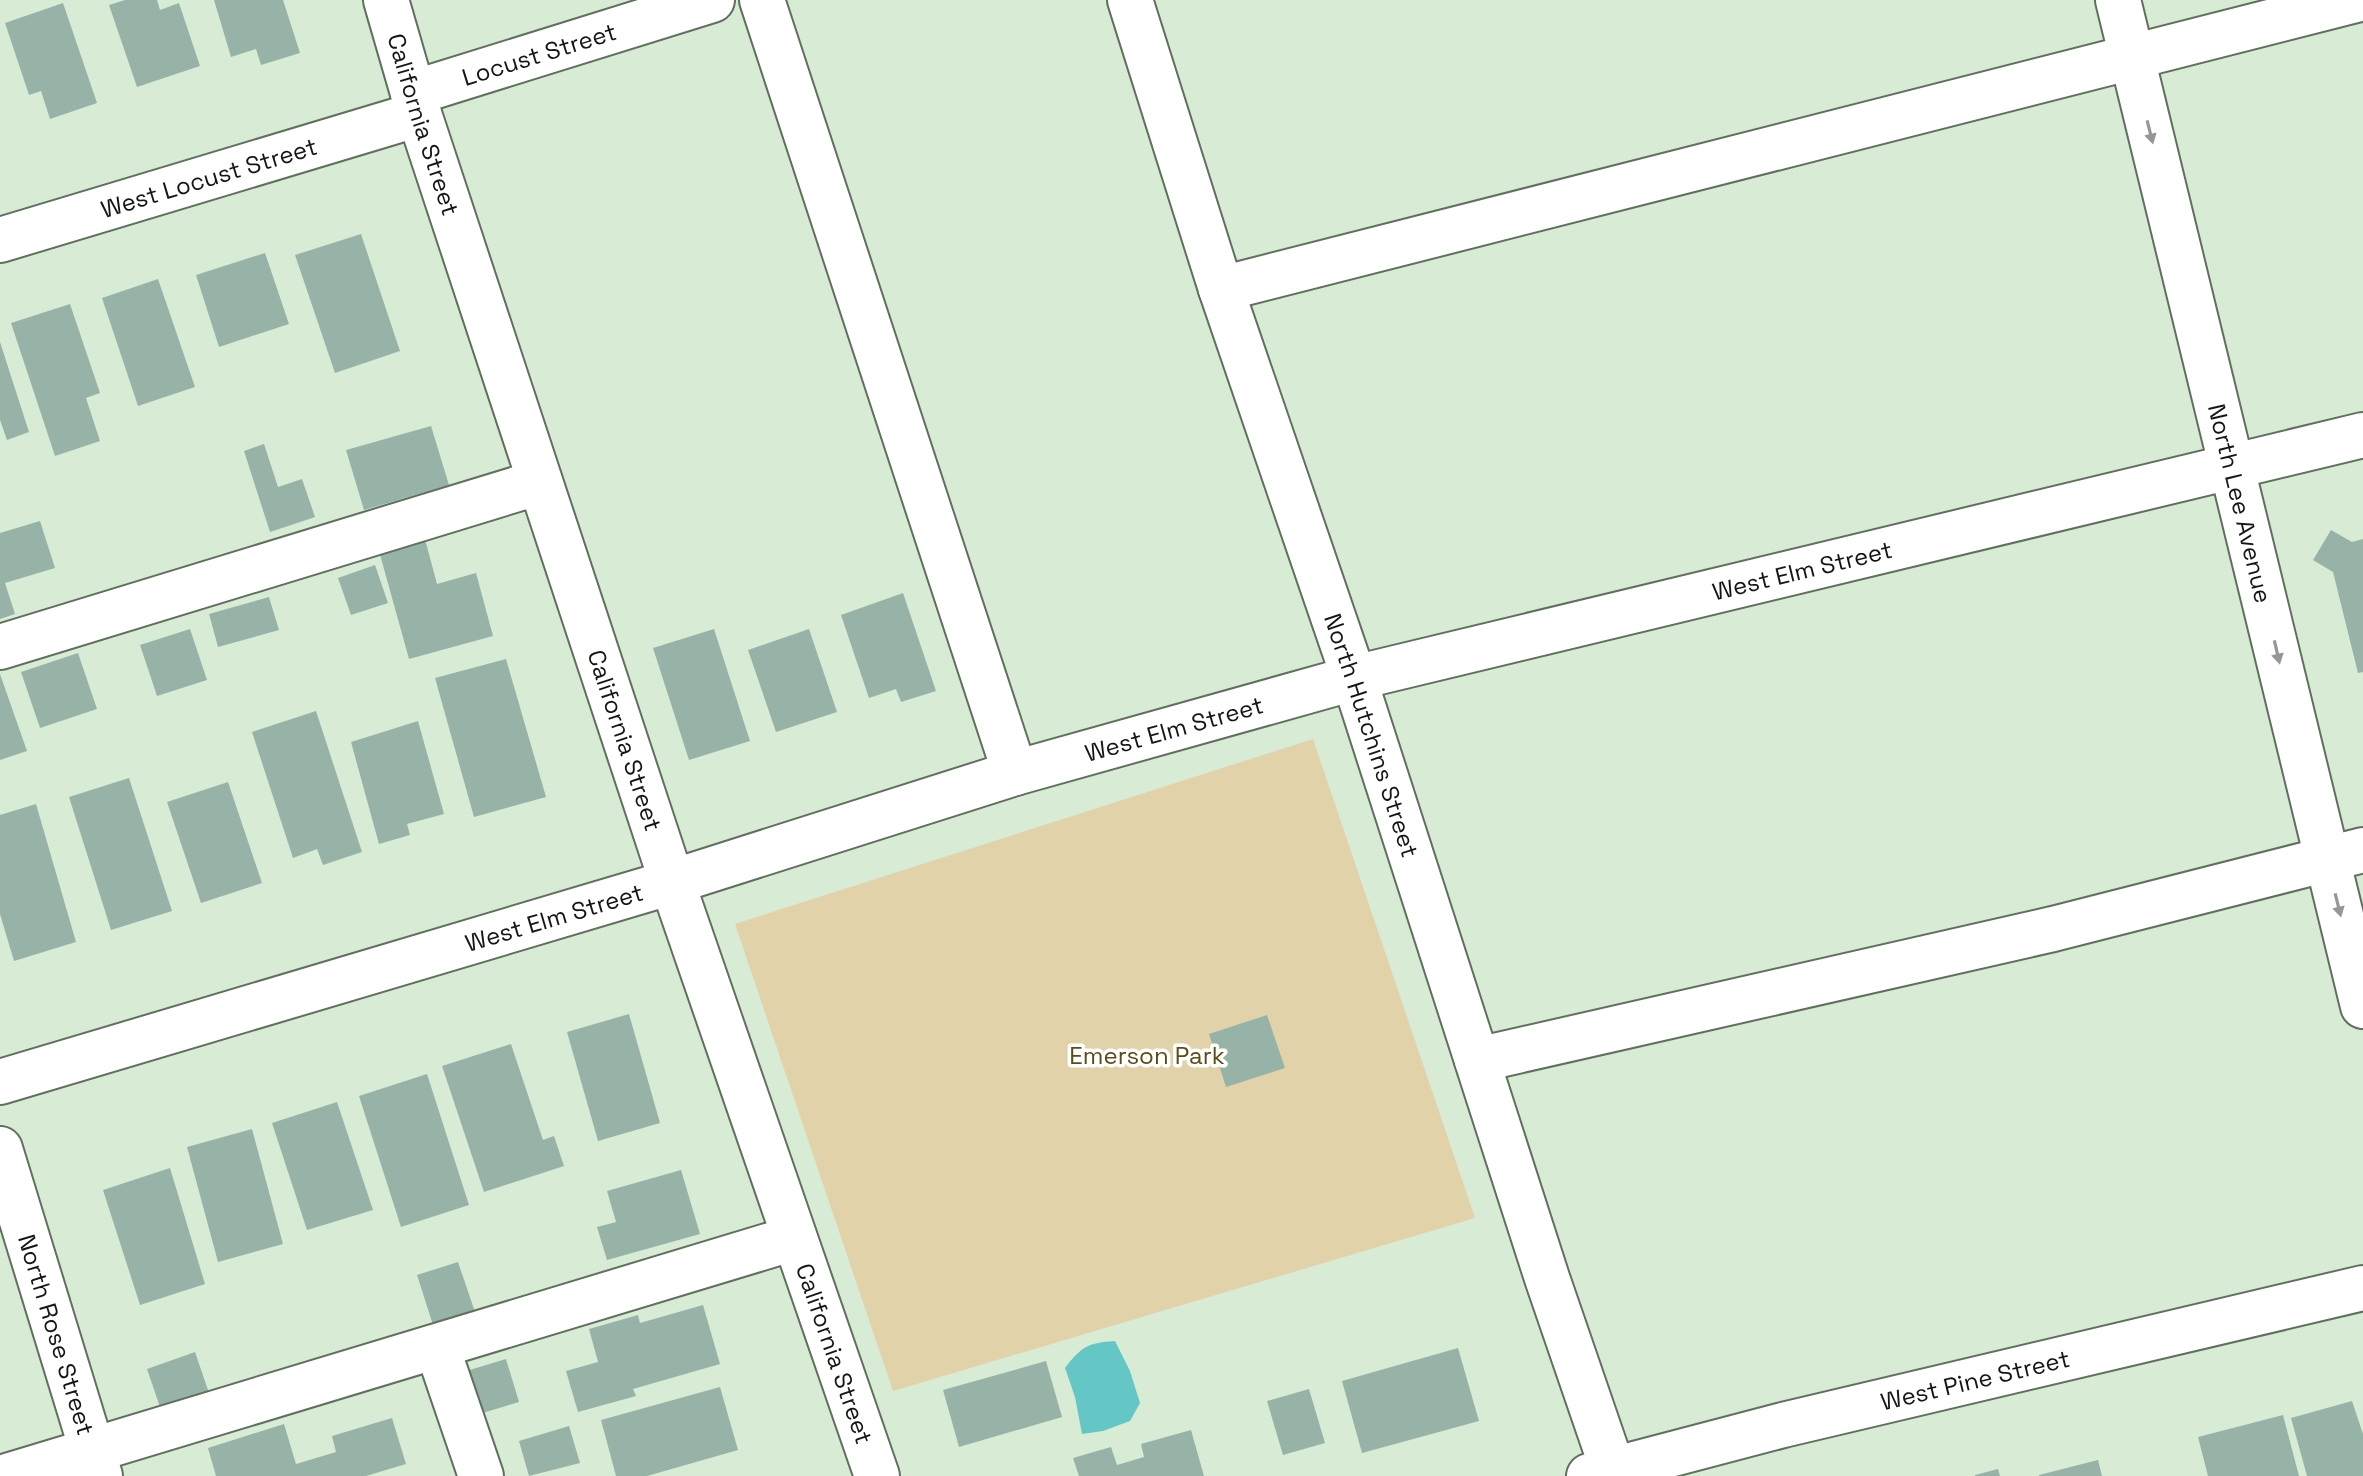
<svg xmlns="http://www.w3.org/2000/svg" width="2363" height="1476" font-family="'Space Grotesk',sans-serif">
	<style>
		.green { fill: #e1d2aa }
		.water { fill: #64c7c6 }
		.building { fill: #97b3a8 }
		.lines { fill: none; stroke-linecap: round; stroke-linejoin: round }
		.minor-casing { stroke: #60705e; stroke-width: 48 }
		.minor { stroke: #fff; stroke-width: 44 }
		.oneway { fill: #949794 }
		.labels { text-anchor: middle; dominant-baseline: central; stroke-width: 7; stroke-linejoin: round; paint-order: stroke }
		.street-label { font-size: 24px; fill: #121811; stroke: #fff }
		.park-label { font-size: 24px; fill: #5d4b16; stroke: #fff }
	</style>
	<rect width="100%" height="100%" fill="#d8ebd5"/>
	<path class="green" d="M1313 739 1475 1218 893 1391 735 924Z"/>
	<path class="water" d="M1115 1341 1130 1371 1140 1403 1130 1421 1103 1431 1082 1434 1075 1397 1065 1368C1082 1346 1088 1343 1115 1341Z"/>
	<path class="building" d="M125 0H157L160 10 179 3 200 66 137 87 109 5Z
		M214 0H283L300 53 261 65 256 49 231 57Z
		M63 3 97 103 50 119 41 91 29 95 5 23Z
		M361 234 400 351 335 373 295 255Z
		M265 253 289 324 219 347 196 275Z
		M158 279 195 387 138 406 102 298Z
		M70 304 100 393 86 398 100 441 55 456 11 323Z
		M0 342 29 432 7 440 0 420Z
		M431 426 449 485 364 510 346 450Z
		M264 444 278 487 302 479 315 517 270 532 244 451Z
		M40 521 55 568 5 583 15 614 0 619V533Z
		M2331 530 2352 542 2363 539V672L2358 673 2333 572 2313 560Z
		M425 539 437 584 476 573 493 636 409 659 379 551Z
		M375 565 388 603 351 615 338 578Z
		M903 593 936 691 901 702 896 689 869 698 841 615Z
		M269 597 279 630 218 647 209 614Z
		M190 629 207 680 157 696 140 645Z
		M714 629 750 741 689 760 653 648Z
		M809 629 837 712 776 732 748 650Z
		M78 653 97 709 40 728 21 672Z
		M506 659 546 797 474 817 435 678Z
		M0 674 27 751 0 760Z
		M316 711 362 852 323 865 317 849 293 858 252 732Z
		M418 721 444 814 407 824 410 835 379 844 351 742Z
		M129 778 172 911 111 930 69 797Z
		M228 782 262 883 201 903 167 802Z
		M36 804 76 942 14 961 0 914V815Z
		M629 1014 660 1123 598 1141 567 1032Z
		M1267 1015 1285 1068 1226 1087 1209 1034Z
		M511 1044 543 1140 554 1136 564 1166 484 1192 442 1066Z
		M427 1074 469 1205 401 1227 359 1096Z
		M337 1102 373 1210 307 1230 272 1123Z
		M252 1129 283 1244 218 1262 187 1147Z
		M170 1168 205 1284 140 1305 103 1190Z
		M681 1170 700 1234 607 1260 597 1227 616 1222 607 1191Z
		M458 1262 475 1312 433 1325 417 1275Z
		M703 1305 720 1364 633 1389 636 1396 578 1412 566 1371 598 1362 589 1329 638 1315 640 1323Z
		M1458 1348 1479 1421 1362 1453 1342 1381Z
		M195 1352 210 1396 162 1413 147 1369Z
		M506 1359 519 1402 476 1415 463 1372Z
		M1046 1361 1062 1417 959 1447 943 1390Z
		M720 1387 738 1450 647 1476H616L601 1420Z
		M1309 1389 1325 1443 1283 1455 1267 1401Z
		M2352 1401 2363 1434V1476H2307L2291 1418Z
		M2283 1415 2299 1476H2208L2198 1437Z
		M392 1418 406 1464 366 1476H216L208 1448 284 1424 296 1464 336 1452 332 1436Z
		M569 1426 580 1463 529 1476 519 1441Z
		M1191 1430 1204 1476H1079L1073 1458 1111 1447 1117 1465 1144 1457 1141 1444Z
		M2098 1460 2102 1476H2039V1475Z
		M1998 1469 2000 1476H1975V1475Z"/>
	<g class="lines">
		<g class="minor-casing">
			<g id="minor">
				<path id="s1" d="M386 0 419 114 672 882 877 1476"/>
				<path d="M762 0 1015 773"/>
				<path id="s2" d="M1130 0 1221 289 1354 678 1547 1278 1615 1476"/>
				<path id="s3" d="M2118 0 2363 1006"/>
				<path id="s4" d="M413 93 712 0"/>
				<path id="s5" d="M0 240 419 114"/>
				<path d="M1221 289 2356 0"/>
				<path d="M0 647 540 482"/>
				<path d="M1477 1060 2053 929 2363 850"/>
				<path id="s6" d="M0 1082 672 882 1015 773 1354 678 2363 435"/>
				<path id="s7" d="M0 1149 100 1476"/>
				<path d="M437 1347 481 1476"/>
				<path d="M7 1476 794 1238"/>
				<path id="s8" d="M1589 1476 1783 1425 2363 1288"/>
			</g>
		</g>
		<use href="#minor" class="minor"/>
	</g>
	<defs><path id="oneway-solid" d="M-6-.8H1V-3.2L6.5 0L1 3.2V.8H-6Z" transform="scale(2)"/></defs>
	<g class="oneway">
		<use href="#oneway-solid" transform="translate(2150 132) rotate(76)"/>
		<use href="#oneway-solid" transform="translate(2277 652) rotate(77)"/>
		<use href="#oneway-solid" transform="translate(2338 905) rotate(76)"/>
	</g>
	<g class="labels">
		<g class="street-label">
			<text stroke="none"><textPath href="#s4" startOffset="132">Locust Street</textPath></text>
			<text stroke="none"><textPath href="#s1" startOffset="130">California Street</textPath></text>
			<text stroke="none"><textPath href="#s5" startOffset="218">West Locust Street</textPath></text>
			<text stroke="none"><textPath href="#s3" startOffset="518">North Lee Avenue</textPath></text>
			<text stroke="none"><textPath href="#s6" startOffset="1874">West Elm Street</textPath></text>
			<text stroke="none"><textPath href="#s6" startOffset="1226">West Elm Street</textPath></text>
			<text stroke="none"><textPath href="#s2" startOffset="774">North Hutchins Street</textPath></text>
			<text stroke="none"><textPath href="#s1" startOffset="778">California Street</textPath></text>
			<text stroke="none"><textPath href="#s6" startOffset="578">West Elm Street</textPath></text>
			<text stroke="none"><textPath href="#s7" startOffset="194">North Rose Street</textPath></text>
			<text stroke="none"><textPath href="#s1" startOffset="1426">California Street</textPath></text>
			<text stroke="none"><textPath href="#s8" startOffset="398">West Pine Street</textPath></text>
		</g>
		<g class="park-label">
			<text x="1147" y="1055">Emerson Park</text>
		</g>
	</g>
</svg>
